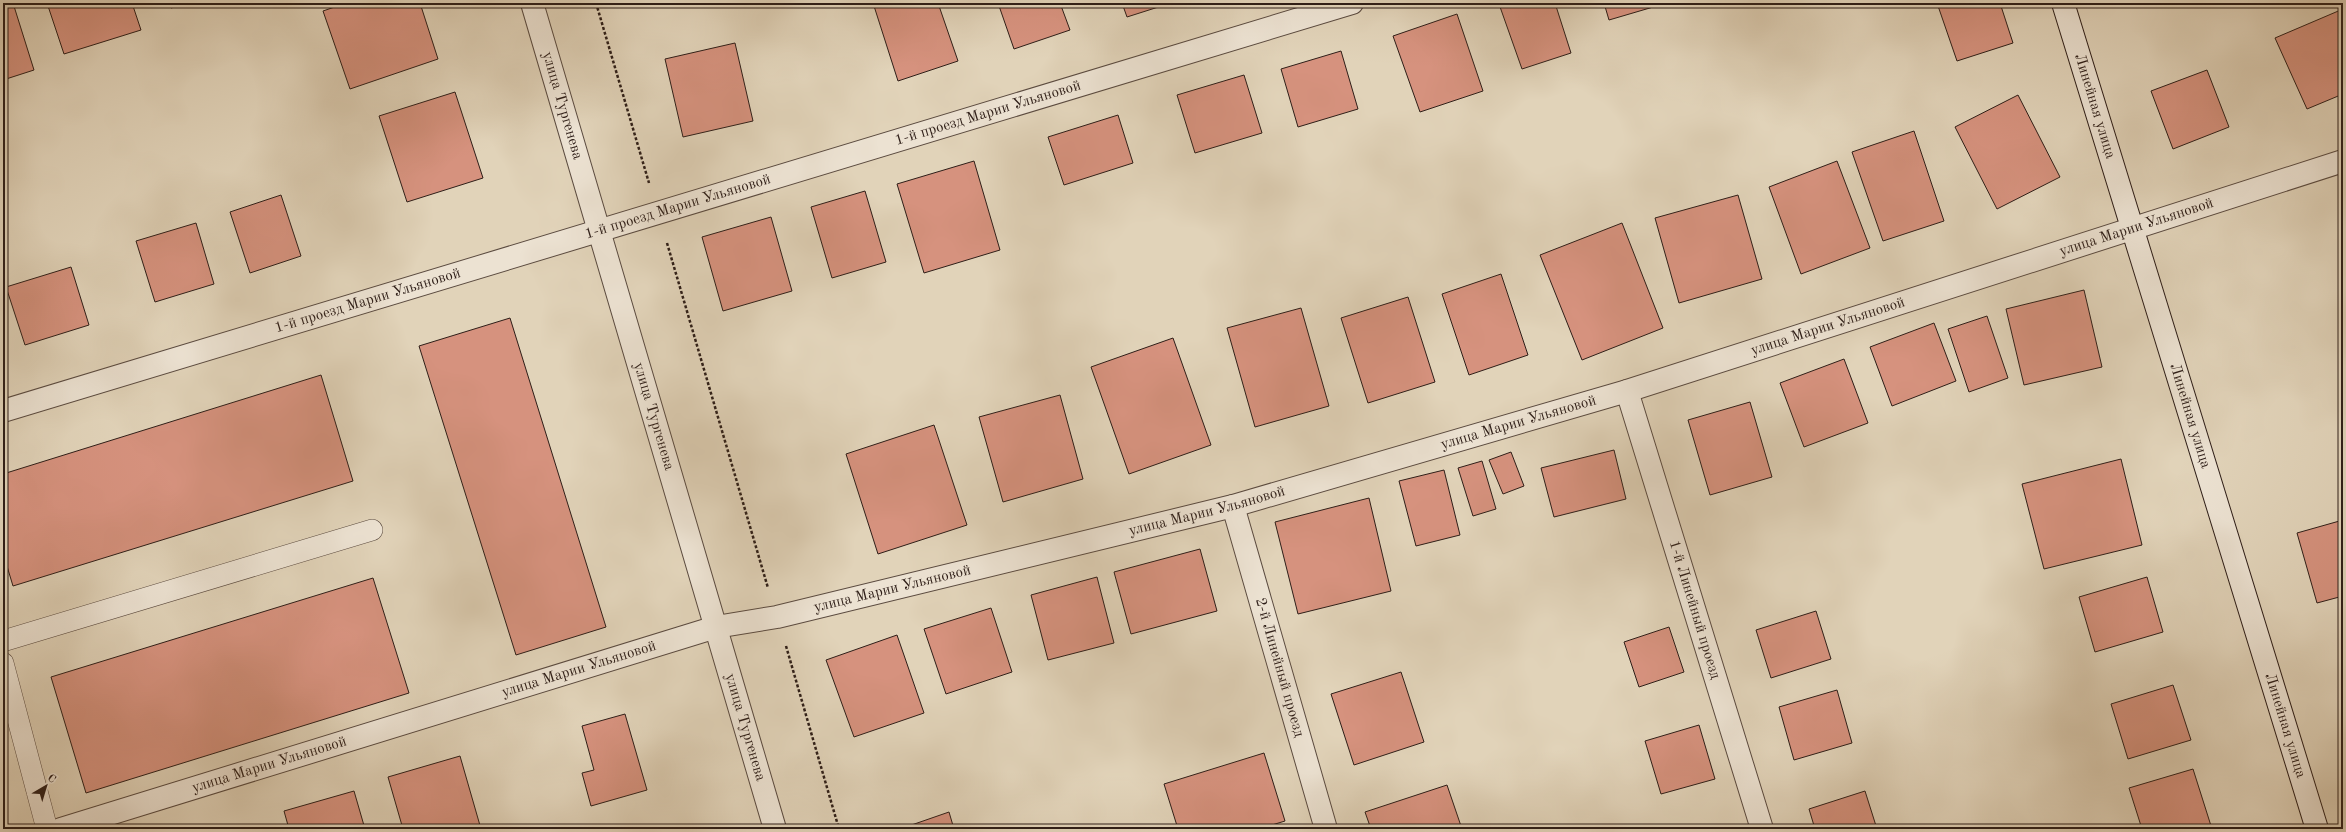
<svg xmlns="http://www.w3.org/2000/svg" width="2346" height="832" font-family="'Old Standard TT',serif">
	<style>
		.building { fill: #d6927e; stroke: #2e1e18 }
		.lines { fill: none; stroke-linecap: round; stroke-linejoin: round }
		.service-casing { stroke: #5b4b40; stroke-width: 22 }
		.minor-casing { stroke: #5b4b40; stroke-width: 24 }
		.tertiary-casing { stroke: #5b4b40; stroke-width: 24 }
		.secondary-casing { stroke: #2e1e18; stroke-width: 24 }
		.path { stroke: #2e1e18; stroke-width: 2.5; stroke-dasharray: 3 2; stroke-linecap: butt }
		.service { stroke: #ece2d2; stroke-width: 21 }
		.minor { stroke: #ece2d2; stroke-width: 22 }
		.tertiary { stroke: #ece2d2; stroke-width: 22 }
		.secondary { stroke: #ece2d2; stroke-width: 22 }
		.labels { text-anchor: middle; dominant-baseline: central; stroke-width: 4; stroke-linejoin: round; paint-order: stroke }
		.street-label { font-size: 15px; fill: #2e1e18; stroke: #ece2d2 }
	</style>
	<rect width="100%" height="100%" fill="#e1d3b9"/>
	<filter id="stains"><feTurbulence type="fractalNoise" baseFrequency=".005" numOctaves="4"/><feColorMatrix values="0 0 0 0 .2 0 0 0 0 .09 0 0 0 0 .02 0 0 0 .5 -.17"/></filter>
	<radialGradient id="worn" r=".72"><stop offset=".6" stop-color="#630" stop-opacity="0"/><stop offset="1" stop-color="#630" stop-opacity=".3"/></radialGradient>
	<path class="building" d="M3 3H13L34 70 3 80Z
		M47 3H132L141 30 64 54Z
		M169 3H189L171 8Z
		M346 3H420L438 59 350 89 323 11Z
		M885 3H938L958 61 898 81 874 6Z
		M998 3H1060L1070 30 1014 49Z
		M1122 3H1171L1127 17Z
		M1555 3 1571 53 1522 69 1499 4Z
		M1604 3H1660V5L1609 20Z
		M1937 3H2000L2013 43 1957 61Z
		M2343 9V94L2307 109 2275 38Z
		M1457 14 1483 91 1420 112 1393 36Z
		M735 43 753 121 683 137 665 59Z
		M1341 51 1358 109 1298 127 1281 69Z
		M2207 70 2229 127 2173 149 2151 91Z
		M1244 75 1262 133 1195 153 1177 95Z
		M455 92 483 178 407 202 379 116Z
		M2018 95 2060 177 1997 209 1955 127Z
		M1118 115 1133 163 1064 185 1048 137Z
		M1914 131 1944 221 1883 241 1852 152Z
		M974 161 1000 250 924 273 897 184Z
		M1837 161 1870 248 1801 274 1769 187Z
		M865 191 886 262 832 278 811 207Z
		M281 195 301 256 250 273 230 212Z
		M1738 195 1762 279 1679 303 1655 218Z
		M771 217 792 291 723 311 702 237Z
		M196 223 214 284 155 302 136 241Z
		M1622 223 1663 328 1582 360 1540 255Z
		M71 267 89 325 25 345 6 287Z
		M1501 274 1528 355 1469 375 1442 294Z
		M2084 290 2102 367 2024 385 2006 309Z
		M1408 297 1435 382 1368 403 1341 318Z
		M1301 308 1329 406 1255 427 1227 328Z
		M1987 316 2008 378 1969 392 1948 329Z
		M510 318 606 627 516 655 419 346Z
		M1934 323 1956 381 1892 406 1870 347Z
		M1173 338 1211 445 1129 474 1091 367Z
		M1844 359 1868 423 1804 447 1780 383Z
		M321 375 353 481 13 586 3 553V474Z
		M1060 395 1083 479 1003 502 979 417Z
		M1750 402 1772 477 1710 495 1688 420Z
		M934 425 967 525 878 554 846 454Z
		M1614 450 1626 499 1554 517 1541 468Z
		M1511 452 1524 486 1503 494 1489 460Z
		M2121 459 2142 545 2044 569 2022 484Z
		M1482 461 1496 509 1473 516 1458 468Z
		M1444 470 1460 535 1416 546 1399 481Z
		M1369 498 1391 591 1298 614 1275 522Z
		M2343 520V596L2317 603 2297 533Z
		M1200 549 1217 611 1131 634 1114 572Z
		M1097 577 1114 643 1048 660 1031 595Z
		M2147 577 2163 632 2095 652 2079 597Z
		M373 578 409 693 86 793 51 677Z
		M991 608 1012 672 946 694 924 629Z
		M1816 611 1831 659 1771 678 1756 630Z
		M1669 627 1684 672 1639 687 1624 642Z
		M897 635 924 713 854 737 826 660Z
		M1401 672 1424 742 1354 765 1331 694Z
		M2173 685 2191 740 2128 759 2111 704Z
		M1837 690 1852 743 1794 760 1779 707Z
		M625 714 647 790 591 806 582 773 594 770 582 726Z
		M1699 725 1715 779 1661 794 1645 741Z
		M1264 753 1285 821 1259 829H1178L1164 784Z
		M460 756 481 829H403L388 777Z
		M2193 769 2212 829H2142L2129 788Z
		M1447 785 1462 829H1371L1365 812Z
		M354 791 365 829H289L284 811Z
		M1865 791 1877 829H1815L1809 809Z
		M949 812 954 829H900Z"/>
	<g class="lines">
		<g class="service-casing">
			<path id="service" d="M3 641 372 530
				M3 663 47 829"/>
		</g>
		<g class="minor-casing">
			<g id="minor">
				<path id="s1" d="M1627 391 1762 829"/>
				<path id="s2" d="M3 411 1352 3"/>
				<path id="s3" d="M1233 506 1326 829"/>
				<path id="s4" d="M61 829 716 627 777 617 1233 506 1627 391 2343 161"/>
			</g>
		</g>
		<g class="tertiary-casing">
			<g id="tertiary">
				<path id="s5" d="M532 3 775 829"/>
			</g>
		</g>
		<g class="secondary-casing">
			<g id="secondary">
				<path id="s6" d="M2063 3 2317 829"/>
			</g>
		</g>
		<path class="path" d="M596 3 649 183
			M667 243 768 588
			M786 646 839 829"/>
		<use href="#service" class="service"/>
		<use href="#minor" class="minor"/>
		<use href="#tertiary" class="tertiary"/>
		<use href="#secondary" class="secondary"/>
	</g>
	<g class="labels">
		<g class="street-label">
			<text stroke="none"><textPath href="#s5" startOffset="107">улица Тургенева</textPath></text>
			<text stroke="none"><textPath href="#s6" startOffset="108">Линейная улица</textPath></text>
			<text stroke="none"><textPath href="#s2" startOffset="1029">1-й проезд Марии Ульяновой</textPath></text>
			<text stroke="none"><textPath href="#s2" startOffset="705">1-й проезд Марии Ульяновой</textPath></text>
			<text stroke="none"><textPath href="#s4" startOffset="2162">улица Марии Ульяновой</textPath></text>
			<text stroke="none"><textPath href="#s2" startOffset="381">1-й проезд Марии Ульяновой</textPath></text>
			<text stroke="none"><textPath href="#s4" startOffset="1838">улица Марии Ульяновой</textPath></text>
			<text stroke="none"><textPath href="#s5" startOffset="431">улица Тургенева</textPath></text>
			<text stroke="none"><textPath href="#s6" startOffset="432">Линейная улица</textPath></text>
			<text stroke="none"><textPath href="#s4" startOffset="1514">улица Марии Ульяновой</textPath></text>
			<text stroke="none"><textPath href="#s4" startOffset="1190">улица Марии Ульяновой</textPath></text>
			<text stroke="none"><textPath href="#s4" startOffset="866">улица Марии Ульяновой</textPath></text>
			<text stroke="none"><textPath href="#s1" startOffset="229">1-й Линейный проезд</textPath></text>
			<text stroke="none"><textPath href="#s3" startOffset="168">2-й Линейный проезд</textPath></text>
			<text stroke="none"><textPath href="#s4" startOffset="542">улица Марии Ульяновой</textPath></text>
			<text stroke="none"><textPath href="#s6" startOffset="756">Линейная улица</textPath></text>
			<text stroke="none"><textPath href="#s5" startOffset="755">улица Тургенева</textPath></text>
			<text stroke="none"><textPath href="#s4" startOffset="218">улица Марии Ульяновой</textPath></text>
		</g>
	</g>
	<rect width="2346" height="832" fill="none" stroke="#e1d3b9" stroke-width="16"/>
	<rect x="4" y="4" width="2338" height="824" fill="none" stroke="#2e1e18" stroke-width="2"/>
	<rect x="8" y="8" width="2330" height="816" fill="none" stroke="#2e1e18"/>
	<g transform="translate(46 786) rotate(38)" stroke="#ece2d2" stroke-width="3" paint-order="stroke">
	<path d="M0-3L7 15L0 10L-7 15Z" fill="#2e1e18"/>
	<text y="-6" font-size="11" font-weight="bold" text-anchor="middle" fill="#2e1e18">С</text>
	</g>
	<rect width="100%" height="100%" filter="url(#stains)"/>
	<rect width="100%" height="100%" fill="url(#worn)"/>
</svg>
